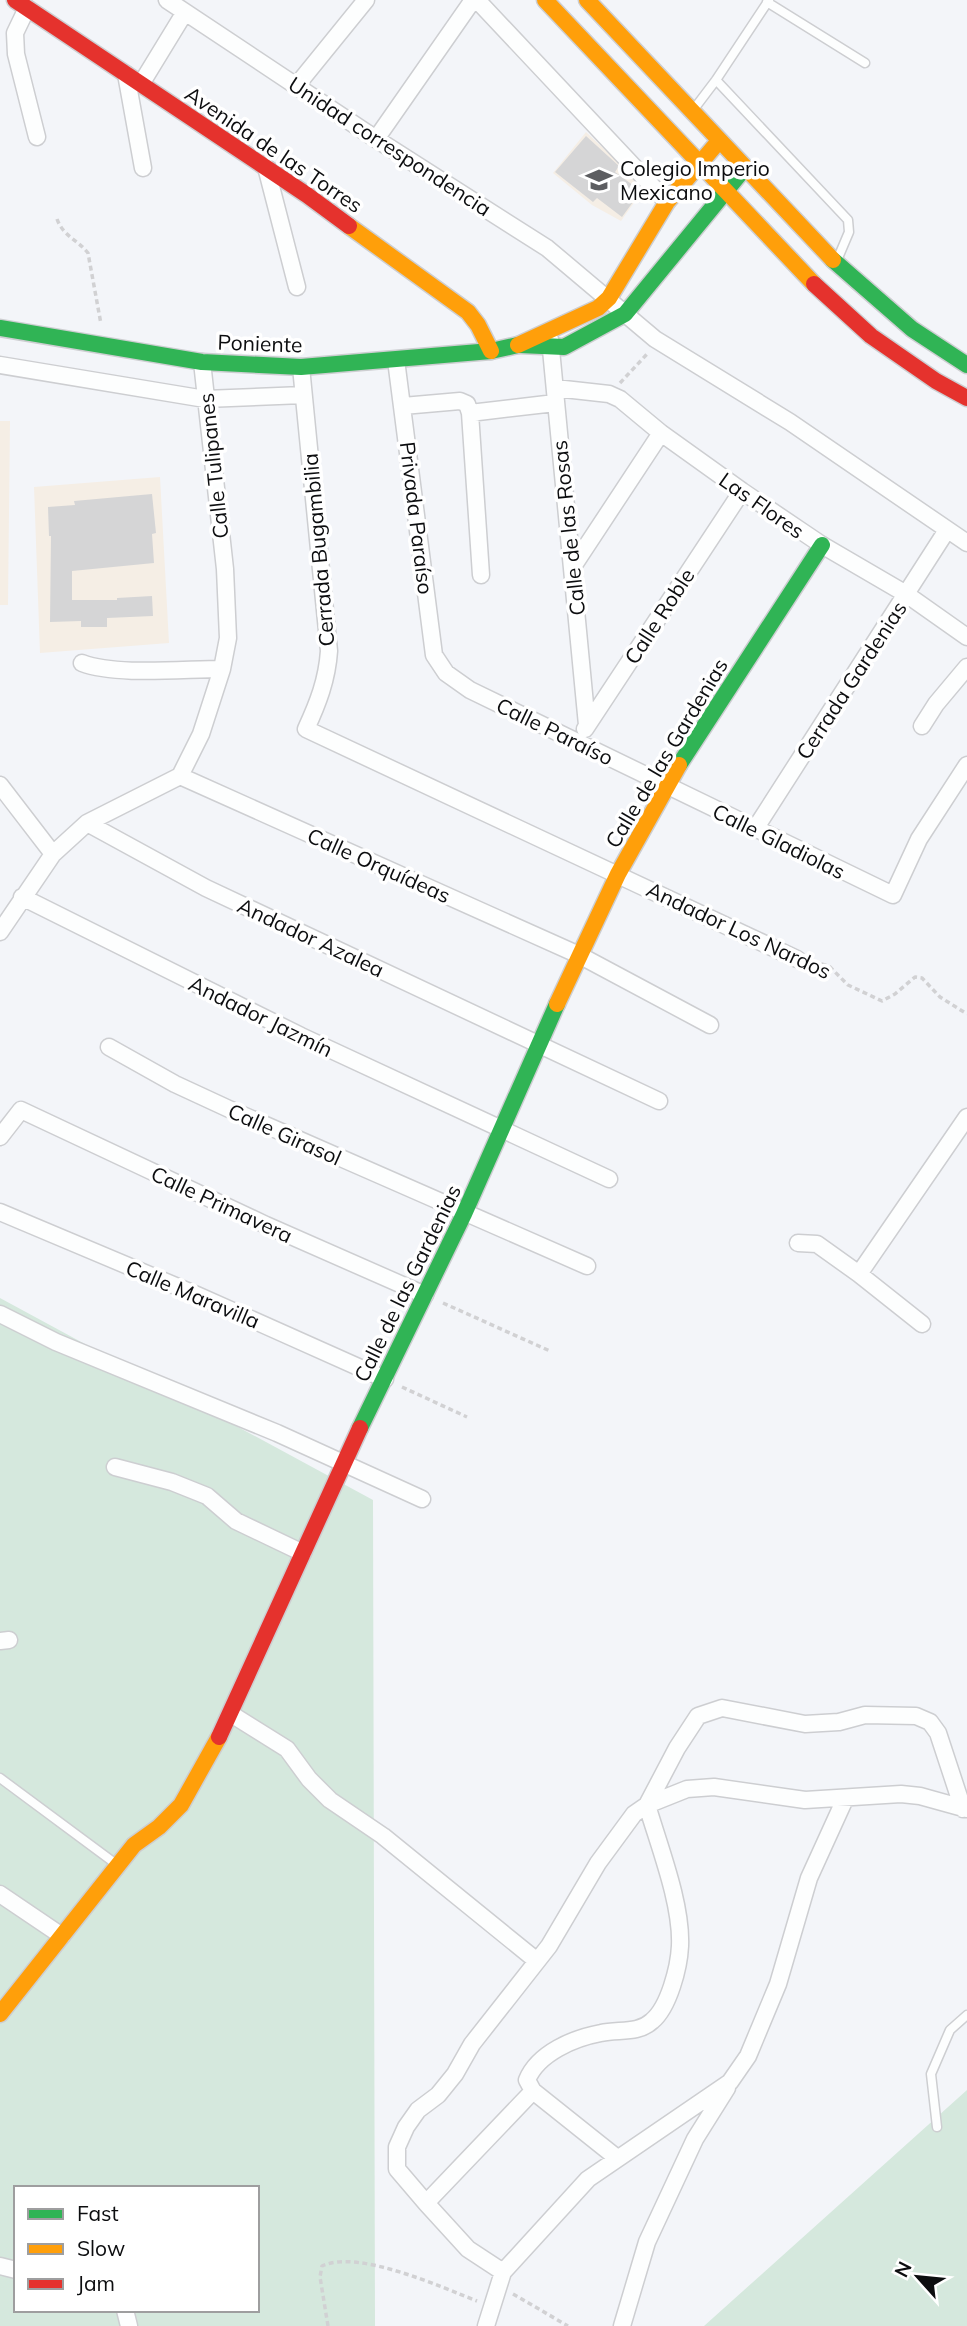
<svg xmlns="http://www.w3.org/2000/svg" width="967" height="2326" font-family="Mulish,sans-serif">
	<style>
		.education { fill: #f5eee5 }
		.green { fill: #d5e8dd; fill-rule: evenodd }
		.building { fill: #d5d5d6 }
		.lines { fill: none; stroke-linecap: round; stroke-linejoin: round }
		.lane-casing { stroke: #cdced1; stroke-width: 11 }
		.street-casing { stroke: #cdced1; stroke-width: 19 }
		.fast-casing { stroke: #cdced1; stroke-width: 19 }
		.slow-casing { stroke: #cdced1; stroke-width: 19 }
		.jam-casing { stroke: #cdced1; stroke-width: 19 }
		.path { stroke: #d1d1d3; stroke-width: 3.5; stroke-dasharray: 5 3.5; stroke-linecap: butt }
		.lane { stroke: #fdfefe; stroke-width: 8 }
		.street { stroke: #fdfefe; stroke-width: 16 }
		.fast { stroke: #30b455; stroke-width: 16 }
		.slow { stroke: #ff9f0a; stroke-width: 16 }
		.jam { stroke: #e5322d; stroke-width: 16 }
		.labels { text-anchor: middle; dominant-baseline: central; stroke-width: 7; stroke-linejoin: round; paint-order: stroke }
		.street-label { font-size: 21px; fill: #0c0d0f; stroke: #fff }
		.poi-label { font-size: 21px; fill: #0c0d0f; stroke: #fff; text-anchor: start }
	</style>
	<rect width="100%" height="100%" fill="#f3f5f9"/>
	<path class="education" d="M586 132 645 187 621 221 592 205 553 173Z
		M0 421H10L8 605H0Z
		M160 477 169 643 40 653 34 487Z"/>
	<path class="green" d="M0 1298 373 1500 375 2326H0ZM16 2188H257V2310H16Z
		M967 2090V2326H704Z"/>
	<path class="building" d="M586 136 619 166 615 172 641 191 622 217 597 198 593 202 555 172Z
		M152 494 156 533 152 534 154 563 72 571V600H117V598L152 596 153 616 107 618V627H81V621L50 622 51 536H49L48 507 75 505 74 501Z"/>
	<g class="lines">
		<g class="lane-casing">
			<path id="lane" d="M767 2 865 63
				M716 80 848 220 849 232 838 258
				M694 109 716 80 769 0
				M0 1778 116 1864
				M937 2127 931 2074 950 2030 967 2015"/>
		</g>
		<g class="street-casing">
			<path id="street" d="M167 0 376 139 547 248 655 339 790 422 967 543
				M477 0 667 202
				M27 8 15 33 16 54 37 137
				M126 74 143 168
				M141 84 185 12
				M297 85 366 0
				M376 139 473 0
				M266 167 297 287
				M550 339 587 725
				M396 360 434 655 446 673 470 690 893 895 919 839 967 765
				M0 365 205 399 303 395
				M301 367 329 651C327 680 318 703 306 729L797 959
				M555 388 609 394 620 399 661 433 742 491 822 545 906 594 967 637
				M403 406 460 401 467 404 470 413 481 575
				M470 413 555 403
				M572 568 661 433
				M82 663C116 676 183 669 222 669
				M922 726 936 704 967 667
				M585 729 742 491
				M180 776 579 955 710 1025
				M0 785 53 854
				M87 823 206 888 659 1101
				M755 829 947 530
				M22 897 301 1036 609 1179
				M0 932 53 854 87 823 180 776 201 734 222 669 228 638 225 569 202 362
				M109 1047 175 1084 229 1109 587 1266
				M0 1137 21 1110 266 1225 425 1295
				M0 1212 197 1295 385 1379
				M798 1243 817 1244 859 1274 922 1324
				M859 1274 967 1117
				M0 1314 56 1342 277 1433 422 1499
				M115 1467 172 1482 207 1496 236 1521 303 1553
				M0 1641 9 1640
				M231 1714 287 1749 309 1779 330 1800 383 1836 537 1961
				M0 1894 62 1936
				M617 2158 533 2091 527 2080C538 2053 574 2038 601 2033 619 2029 638 2034 652 2021 669 2007 679 1967 680 1946 682 1904 659 1846 647 1805L677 1748 698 1716 722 1708 805 1724 839 1722 865 1715 916 1716 930 1722 938 1733 963 1809
				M426 2203 533 2091
				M0 2266 16 2270
				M503 2272 468 2249 426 2203 397 2169V2147L406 2127 418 2110 438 2095 455 2074 472 2044 549 1946 598 1863 634 1814 647 1805 687 1789 714 1787 805 1800 901 1794 920 1796 967 1809
				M125 2310 129 2326
				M486 2326 503 2272 588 2179 730 2082 748 2056 778 1984 809 1878 845 1799
				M622 2326 647 2242 695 2139 727 2088"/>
		</g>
		<g class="fast-casing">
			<path id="fast" d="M833 260 912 329 967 365
				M0 328 202 362 301 367 491 351 518 345
				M520 345 564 347 625 314 744 169
				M679 765 822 545
				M360 1428 464 1214 557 1004"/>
		</g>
		<g class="slow-casing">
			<path id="slow" d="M545 0 814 284
				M587 0 833 260
				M349 226 468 312 478 325 491 351
				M518 345 598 308 609 298 667 202 719 141
				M557 1004 618 874 679 765
				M0 2014 134 1845 159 1827 181 1805 219 1737"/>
		</g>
		<g class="jam-casing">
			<path id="jam" d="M15 0 307 195 349 226
				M814 284 871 336 936 381 967 398
				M219 1737 360 1428"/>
		</g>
		<path class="path" d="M57 219C63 236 78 240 88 253L101 324
			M620 383 648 353
			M813 962 829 966 848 985 882 1001 895 994 915 977 922 978 940 997 967 1014
			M443 1303 550 1351
			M402 1387 467 1417
			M513 2294 568 2326
			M328 2326 320 2277 322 2266C358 2249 441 2287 477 2301"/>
		<use href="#lane" class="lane"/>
		<use href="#street" class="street"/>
		<use href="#fast" class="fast"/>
		<use href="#slow" class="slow"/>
		<use href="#jam" class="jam"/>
	</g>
	<defs>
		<g id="school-bare" transform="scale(2.1)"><path d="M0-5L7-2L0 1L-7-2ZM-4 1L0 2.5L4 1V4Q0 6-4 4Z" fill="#5d5e61" stroke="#fff" stroke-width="2.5" paint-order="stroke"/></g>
	</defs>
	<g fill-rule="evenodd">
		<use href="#school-bare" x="599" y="180"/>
	</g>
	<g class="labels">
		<g class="street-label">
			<text transform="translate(390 146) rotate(33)">Unidad correspondencia</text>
			<text transform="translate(274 149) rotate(34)">Avenida de las Torres</text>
			<text transform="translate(260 343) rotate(2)">Poniente</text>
			<text transform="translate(213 466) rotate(-96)">Calle Tulipanes</text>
			<text transform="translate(762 505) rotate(35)">Las Flores</text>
			<text transform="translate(417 518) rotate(83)">Privada Paraíso</text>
			<text transform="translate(568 528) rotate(-96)">Calle de las Rosas</text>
			<text transform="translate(318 550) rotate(-95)">Cerrada Bugambilia</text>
			<text transform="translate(659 616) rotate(-57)">Calle Roble</text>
			<text transform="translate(851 680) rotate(-57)">Cerrada Gardenias</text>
			<text transform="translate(555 731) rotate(26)">Calle Paraíso</text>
			<text transform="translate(666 753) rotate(-59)">Calle de las Gardenias</text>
			<text transform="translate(779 841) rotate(26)">Calle Gladiolas</text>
			<text transform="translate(379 865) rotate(24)">Calle Orquídeas</text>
			<text transform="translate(739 930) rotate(25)">Andador Los Nardos</text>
			<text transform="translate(311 937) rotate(25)">Andador Azalea</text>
			<text transform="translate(261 1016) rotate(26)">Andador Jazmín</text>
			<text transform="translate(285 1134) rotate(24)">Calle Girasol</text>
			<text transform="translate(222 1204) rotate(25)">Calle Primavera</text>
			<text transform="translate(407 1283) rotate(-64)">Calle de las Gardenias</text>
			<text transform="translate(193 1294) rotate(23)">Calle Maravilla</text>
		</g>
		<g class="poi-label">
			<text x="620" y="168">Colegio Imperio<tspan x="620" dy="24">Mexicano</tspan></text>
		</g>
	</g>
	<rect x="14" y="2186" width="245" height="126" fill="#ffffff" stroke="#9e9e9f" stroke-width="2"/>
	<rect x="28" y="2209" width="35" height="10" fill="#30b455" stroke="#9e9e9f" stroke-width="2"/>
	<text x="77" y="2221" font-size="21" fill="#0c0d0f">Fast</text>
	<rect x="28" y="2244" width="35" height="10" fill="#ff9f0a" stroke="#9e9e9f" stroke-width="2"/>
	<text x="77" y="2256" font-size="21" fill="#0c0d0f">Slow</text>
	<rect x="28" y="2279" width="35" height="10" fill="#e5322d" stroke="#9e9e9f" stroke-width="2"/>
	<text x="77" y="2291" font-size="21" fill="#0c0d0f">Jam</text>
	<g transform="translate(918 2277) rotate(297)" stroke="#ffffff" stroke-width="5" paint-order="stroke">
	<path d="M0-5L12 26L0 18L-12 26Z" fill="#0c0d0f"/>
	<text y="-10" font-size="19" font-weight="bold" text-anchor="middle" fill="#0c0d0f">N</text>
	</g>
</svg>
